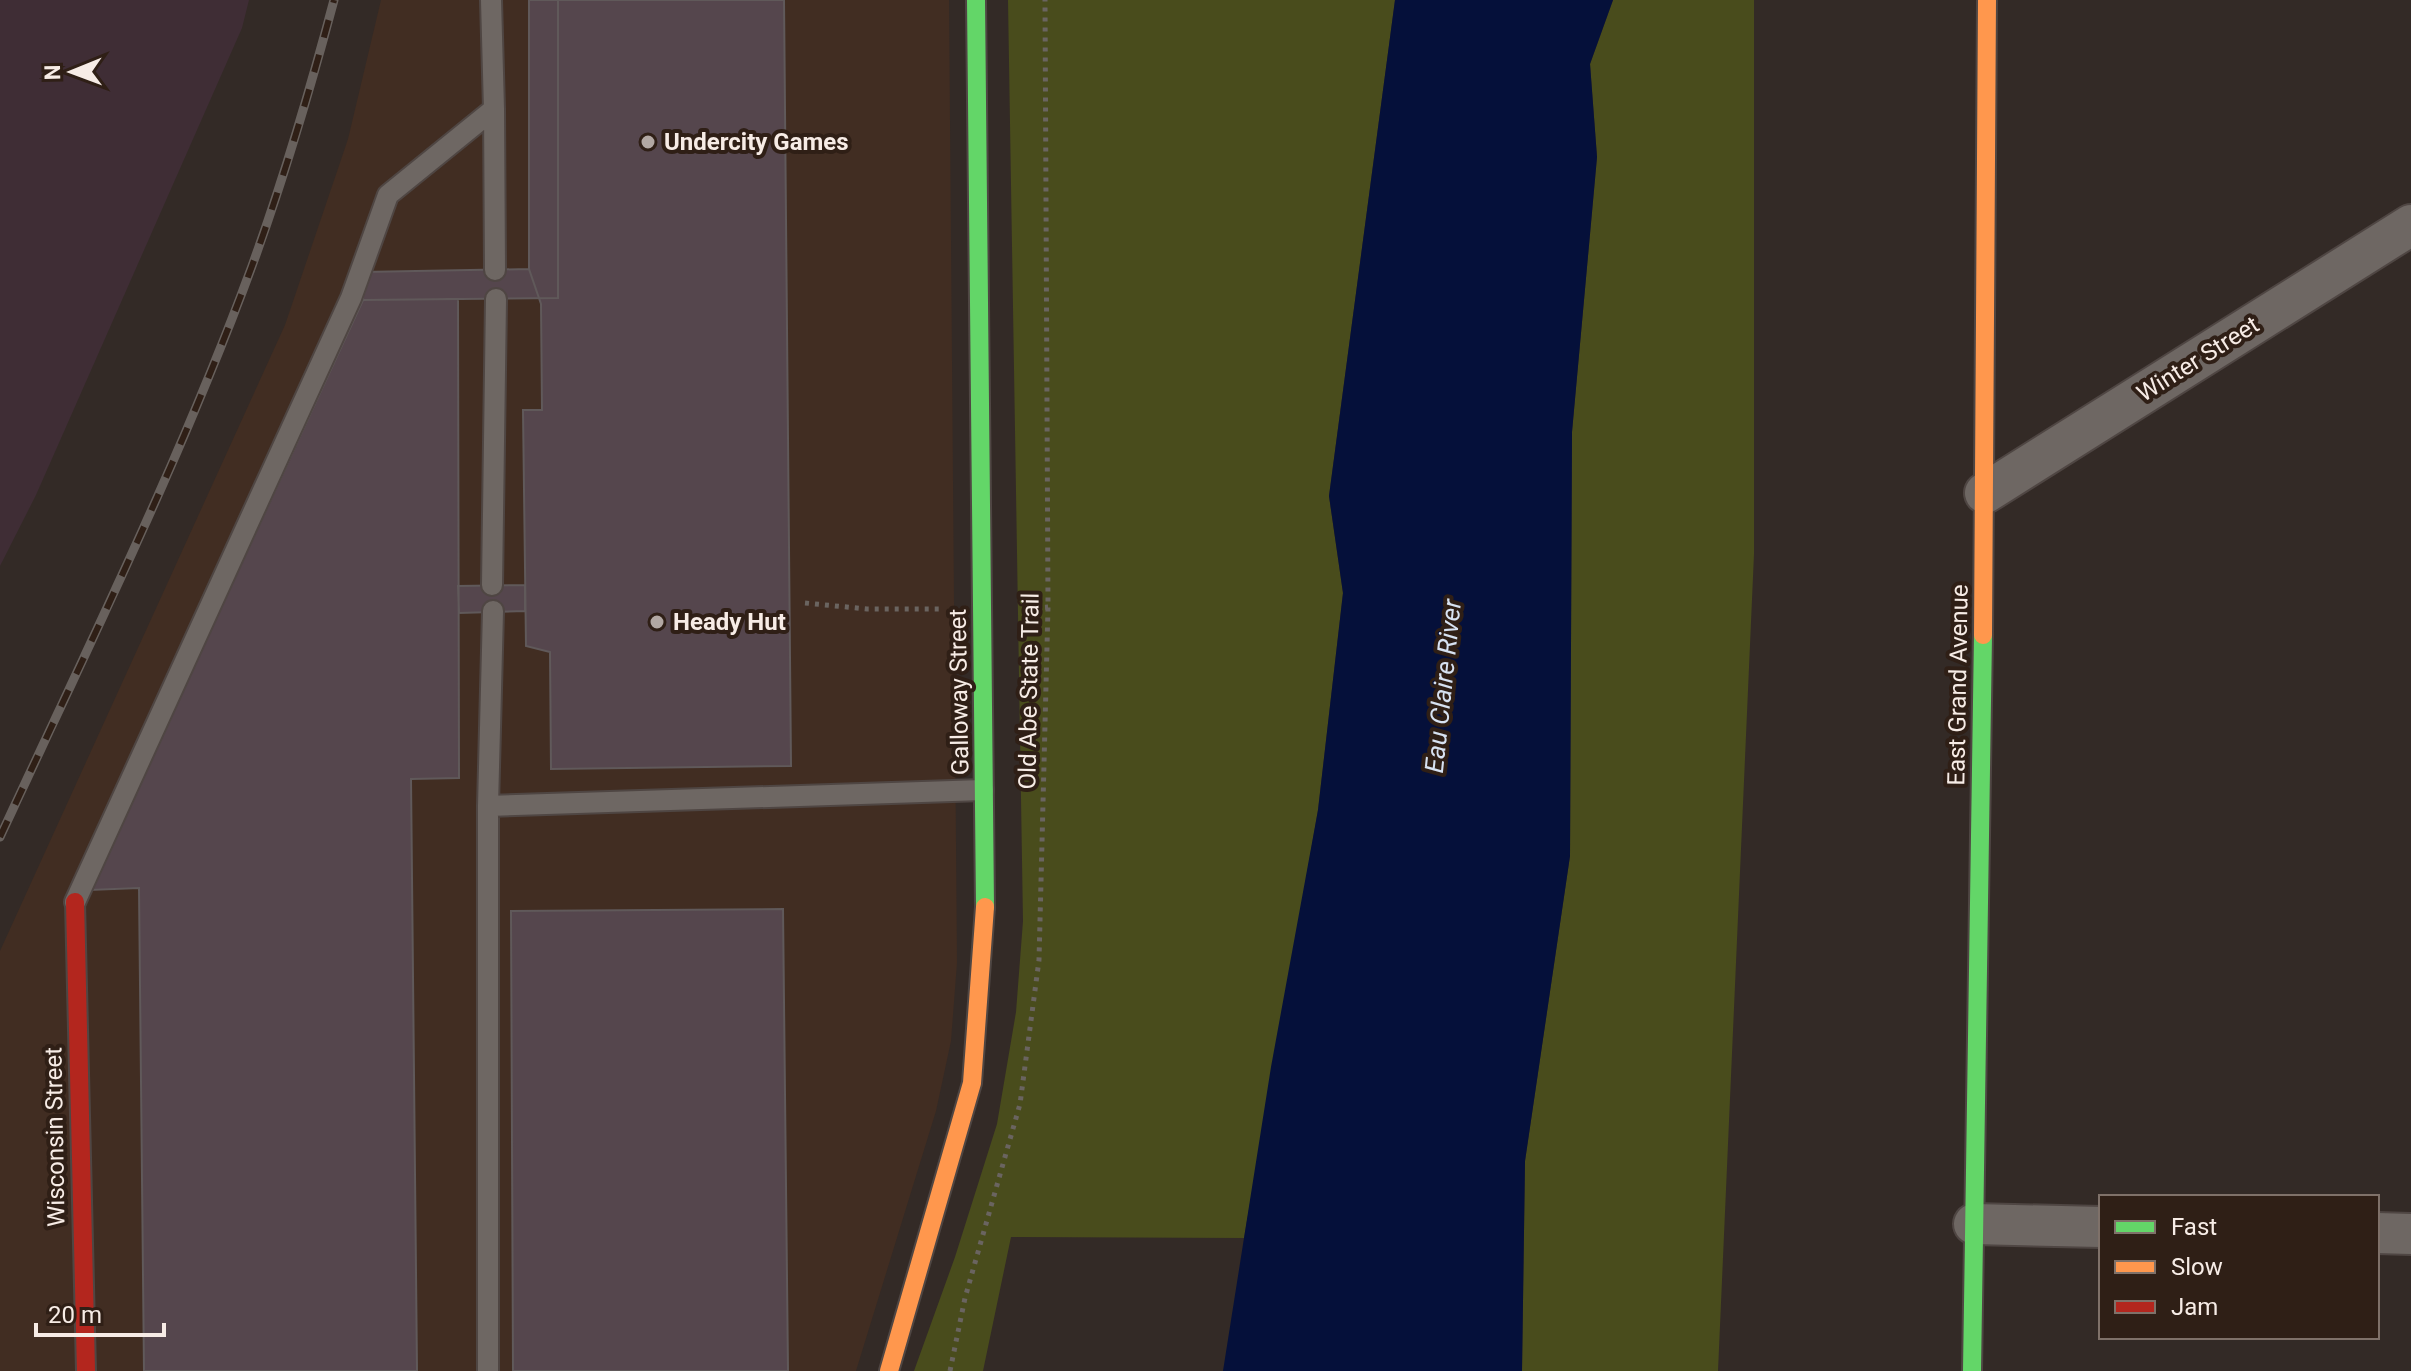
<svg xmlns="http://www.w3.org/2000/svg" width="2411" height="1371" font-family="Roboto,sans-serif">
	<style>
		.built { fill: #412d22 }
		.industrial { fill: #3f2d35 }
		.green { fill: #494c1c }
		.water { fill: #05103a }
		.building { fill: #55464d; stroke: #60595a; stroke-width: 2 }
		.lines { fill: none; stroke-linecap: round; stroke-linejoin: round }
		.lane-casing { stroke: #4f4643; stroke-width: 24 }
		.street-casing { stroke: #4f4643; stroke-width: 44 }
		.fast-casing { stroke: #4f4643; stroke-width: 22 }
		.slow-casing { stroke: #4f4643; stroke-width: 22 }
		.jam-casing { stroke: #4f4643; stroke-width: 22 }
		.path { stroke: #6a6460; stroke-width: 5; stroke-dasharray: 4 6; stroke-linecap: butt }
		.lane { stroke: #6e6763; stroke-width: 20 }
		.street { stroke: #6e6763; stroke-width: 40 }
		.fast { stroke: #63d668; stroke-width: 18 }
		.slow { stroke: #ff974d; stroke-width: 18 }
		.jam { stroke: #b3261e; stroke-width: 18 }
		.rail-casing { stroke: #68615d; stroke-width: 9 }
		.rail { stroke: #2f1f16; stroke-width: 6; stroke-dasharray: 18; stroke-linecap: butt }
		.poi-dot { fill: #b2a8a3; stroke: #2f1f16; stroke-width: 3 }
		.labels { text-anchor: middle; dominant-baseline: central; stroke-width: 8; stroke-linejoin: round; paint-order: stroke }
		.poi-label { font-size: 24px; font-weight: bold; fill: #f7ece6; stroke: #2f1f16; text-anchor: start }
		.street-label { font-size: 24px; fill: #f7ece6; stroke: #2f1f16 }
		.water-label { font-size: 26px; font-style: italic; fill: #d7e2f2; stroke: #2f1f16 }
	</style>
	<rect width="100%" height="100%" fill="#332a26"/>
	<path class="built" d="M381 0H949L957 963 951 1041 936 1111 856 1371H0V951L285 325 348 139Z"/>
	<path class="industrial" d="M0 0H249L242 28 36 495 0 566Z"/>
	<path class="green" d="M1008 0H1395L1329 496 1343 593 1318 810 1244 1238 1011 1237 983 1371H914L955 1257 997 1124 1016 1012 1023 921Z
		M1613 0H1754V554L1718 1371H1522L1525 1161 1570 856 1572 432 1597 157 1590 64Z"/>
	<path class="water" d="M1395 0H1613L1590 64 1597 157 1572 432 1570 856 1525 1161 1522 1371H1223L1271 1067 1318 810 1343 593 1329 496Z"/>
	<path class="building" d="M529 0H784L791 766 551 769 550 652 526 646 523 410H542L541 304 529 269Z
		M529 0H558V298L363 300V272L529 269Z
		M458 299 459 778 411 779 417 1371H144L139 888 90 890 363 300Z
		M525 585V611L459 613 458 586Z
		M783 909 788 1371H513L511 911Z"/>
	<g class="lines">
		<g class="lane-casing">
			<path id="lane" d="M494 109 495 270
				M492 585 496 299
				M488 806 983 790
				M75 902 351 298 388 195 494 109 491 0
				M488 1371V806L493 611"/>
		</g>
		<g class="street-casing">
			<path id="street" d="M1985 493 2411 225
				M1974 1224 2101 1227
				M2377 1233 2411 1234"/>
		</g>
		<g class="fast-casing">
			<path id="fast" d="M976 0 985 907
				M1972 1371 1983 635"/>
		</g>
		<g class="slow-casing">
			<path id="slow" d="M1983 635 1987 0
				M889 1371 972 1083 985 907"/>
		</g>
		<g class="jam-casing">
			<path id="jam" d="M75 902 86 1371"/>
		</g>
		<path class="path" d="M805 603 867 609H939
			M1025 608 1048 607
			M950 1371 965 1298 1020 1104 1039 960 1048 607 1045 0"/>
		<use href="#lane" class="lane"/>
		<use href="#street" class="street"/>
		<use href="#fast" class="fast"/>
		<use href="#slow" class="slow"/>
		<use href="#jam" class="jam"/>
		<g class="rail-casing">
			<path id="rail" d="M0 837C87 649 180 461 252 266 284 178 310 90 334 0"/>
		</g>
		<use href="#rail" class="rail"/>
	</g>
	<g class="poi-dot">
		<circle cx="648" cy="142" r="8"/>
		<circle cx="657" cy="622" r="8"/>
	</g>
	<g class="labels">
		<g class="poi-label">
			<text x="664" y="142">Undercity Games</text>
			<text x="673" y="622">Heady Hut</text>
		</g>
		<g class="street-label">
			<text transform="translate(2198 359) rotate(-32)">Winter Street</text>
			<text transform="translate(1958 685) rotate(-89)">East Grand Avenue</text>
			<text transform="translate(1029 691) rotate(-89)">Old Abe State Trail</text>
			<text transform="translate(959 692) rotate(-91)">Galloway Street</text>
			<text transform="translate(55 1137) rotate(-91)">Wisconsin Street</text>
		</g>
		<g class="water-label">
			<text transform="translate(1443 686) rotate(-84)">Eau Claire River</text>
		</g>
	</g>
	<rect x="2099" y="1195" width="280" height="144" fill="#2f1f16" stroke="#7f7169" stroke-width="2"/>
	<rect x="2115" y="1221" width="40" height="12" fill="#63d668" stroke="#7f7169" stroke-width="2"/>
	<text x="2171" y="1235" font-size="24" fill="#f7ece6">Fast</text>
	<rect x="2115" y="1261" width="40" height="12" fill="#ff974d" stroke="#7f7169" stroke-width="2"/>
	<text x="2171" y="1275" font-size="24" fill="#f7ece6">Slow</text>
	<rect x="2115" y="1301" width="40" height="12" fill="#b3261e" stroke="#7f7169" stroke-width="2"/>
	<text x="2171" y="1315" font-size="24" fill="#f7ece6">Jam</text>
	<g transform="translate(72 72) rotate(269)" stroke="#2f1f16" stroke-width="6" paint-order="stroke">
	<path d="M0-6L14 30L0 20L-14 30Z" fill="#f7ece6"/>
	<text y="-12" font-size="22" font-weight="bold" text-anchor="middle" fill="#f7ece6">N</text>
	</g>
	<path d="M36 1323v12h128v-12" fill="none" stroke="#f7ece6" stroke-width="4"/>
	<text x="48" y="1323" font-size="24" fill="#f7ece6" stroke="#2f1f16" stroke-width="6" paint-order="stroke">20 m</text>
</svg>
